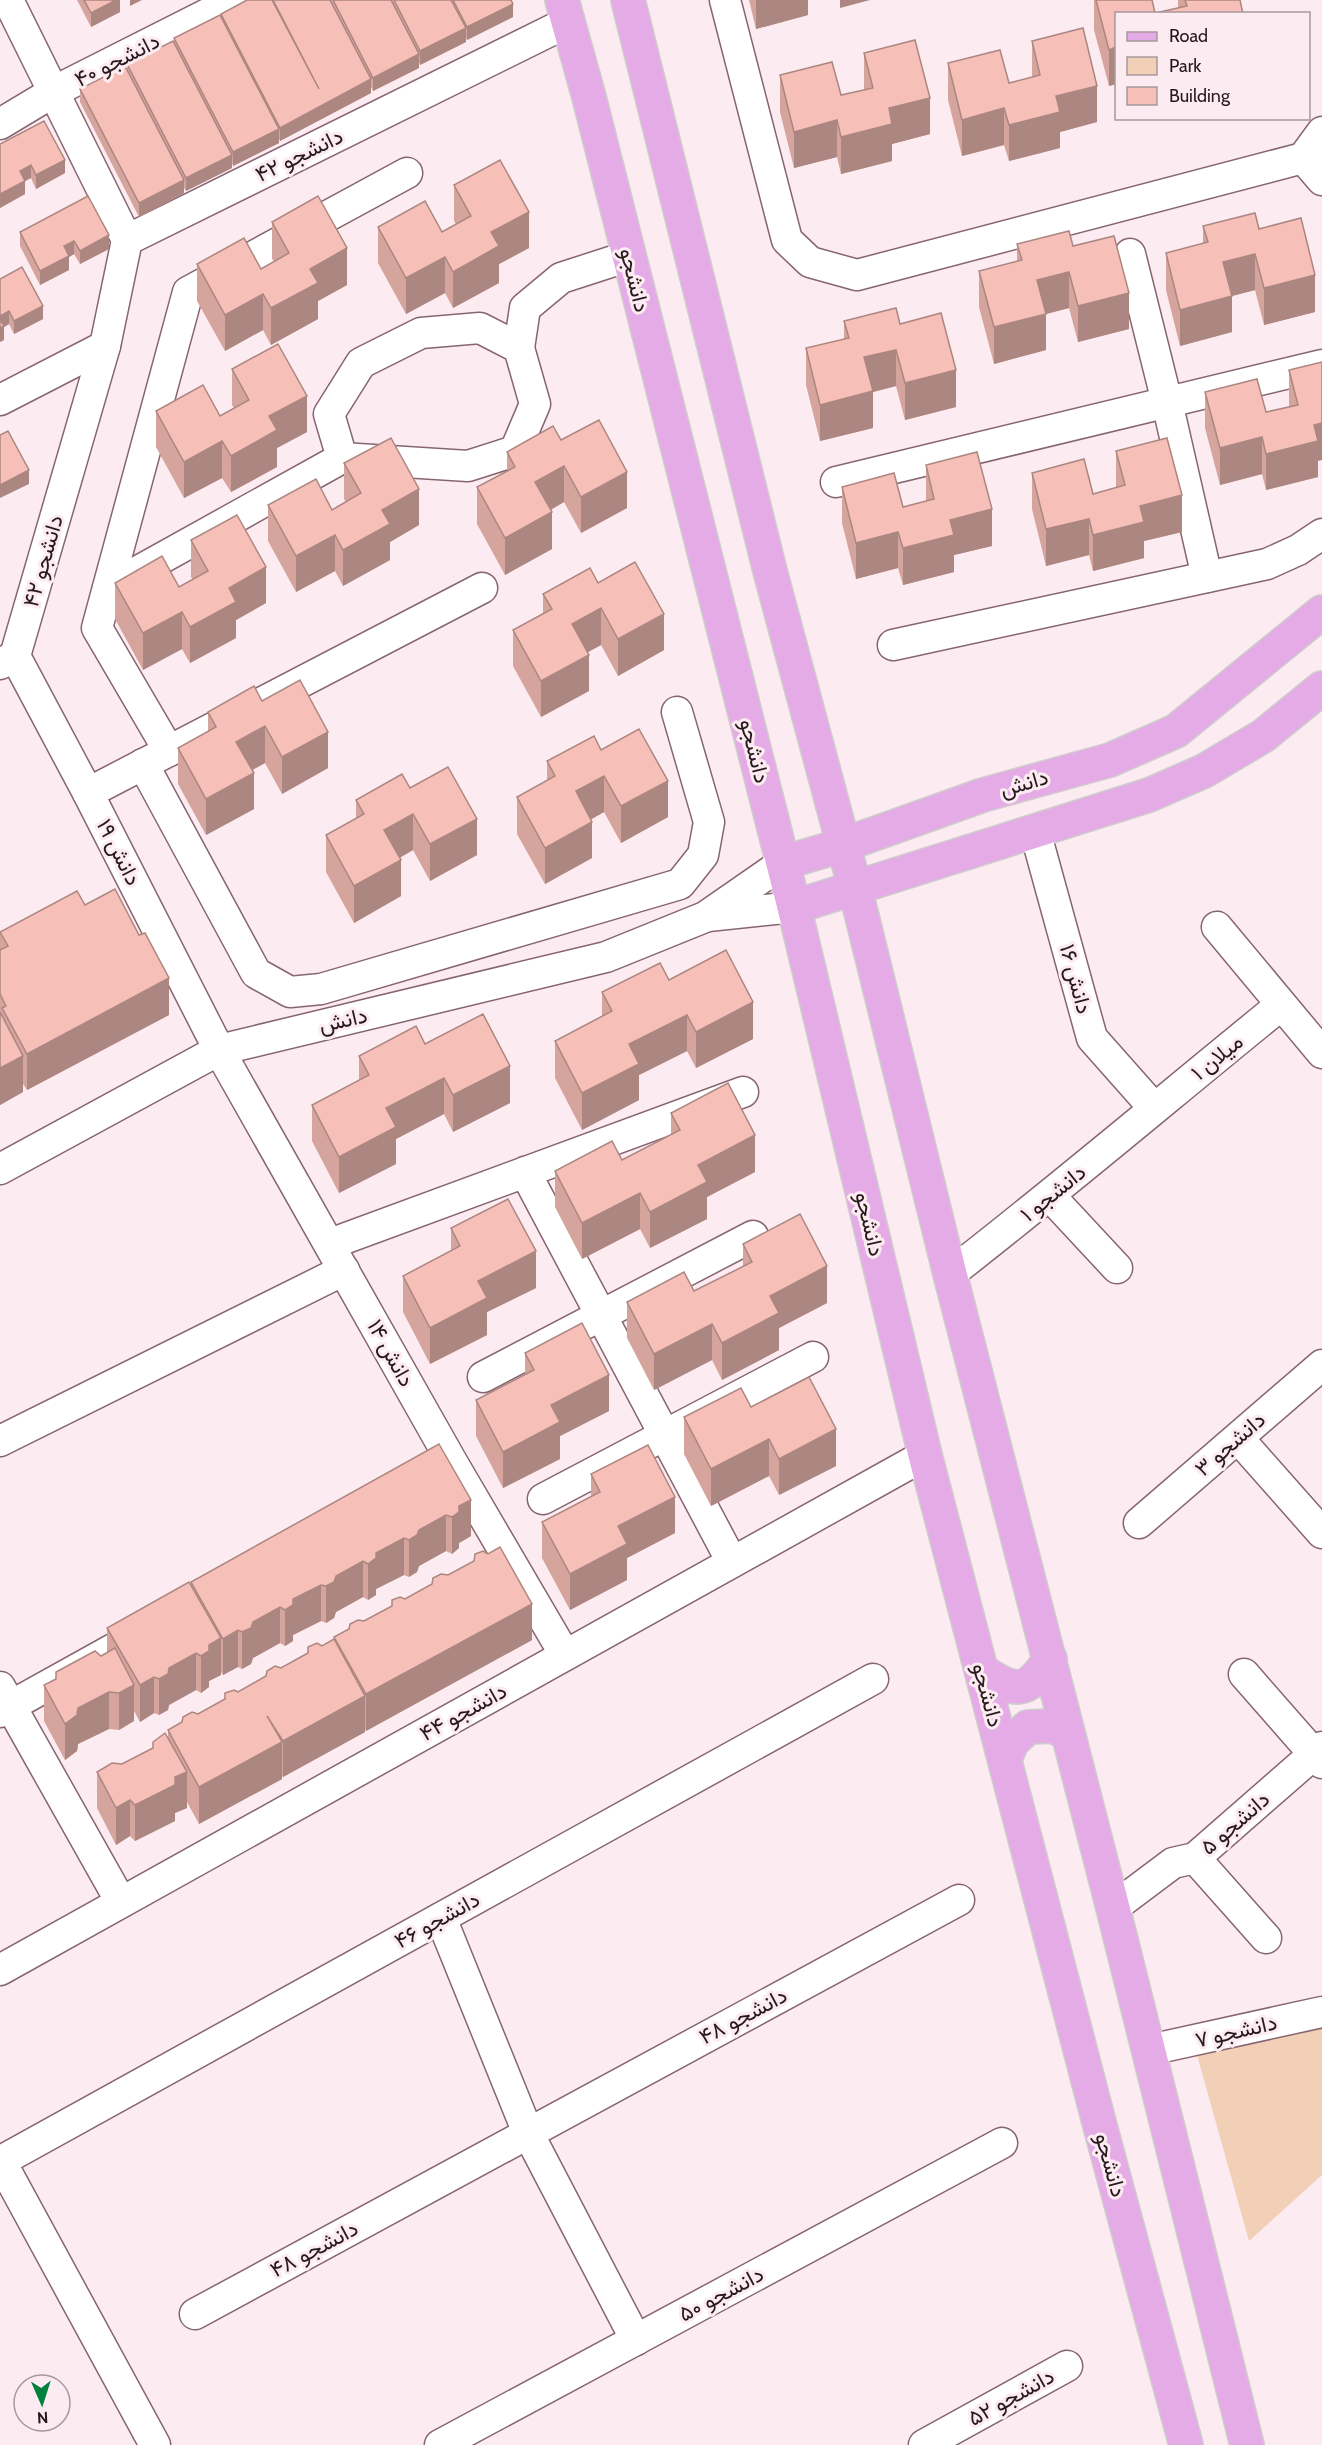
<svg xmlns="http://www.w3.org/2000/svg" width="1322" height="2445" font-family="Cabin,Vazirmatn,sans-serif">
<rect width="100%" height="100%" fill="#fcecf1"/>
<path fill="#f1d0b7" d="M1322,2024V2175L1249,2241L1197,2055Z"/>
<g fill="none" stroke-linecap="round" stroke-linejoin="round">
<g stroke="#876570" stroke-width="33">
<g id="minor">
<path d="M8,0L127,240"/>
<path d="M725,0L787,240L810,262L857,275L1303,158L1322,132"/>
<path d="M0,124L55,91L235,0"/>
<path d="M1303,158L1322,180"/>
<path d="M1130,254L1167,402L1207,577"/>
<path d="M519,348L525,308L561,278L629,256"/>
<path d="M0,400L105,346"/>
<path d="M836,482L1322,365"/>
<path d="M108,588L342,458L468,466L515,451L535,404L519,348L480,328L421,333L361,363L329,414L342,458"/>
<path d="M893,645L1267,564L1298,550L1322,534"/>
<path d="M15,656L88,793L219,1050L452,1462L565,1655"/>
<path d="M0,664L15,656L105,346L127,240L568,22"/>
<path d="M169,751L97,628L188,292L407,173"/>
<path d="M143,764L256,973L290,992L321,989L680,884L703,855L709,822L677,712"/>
<path d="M88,793L482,588"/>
<path d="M1035,831L1092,1038L1154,1108"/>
<path d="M708,916L794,907"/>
<path d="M1217,927L1322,1053"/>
<path d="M0,1169L219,1050L606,957L705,917L783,863"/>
<path d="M525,1172L732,1562"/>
<path d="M1050,1196L1117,1268"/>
<path d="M330,1244L743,1092"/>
<path d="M950,1274C1062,1187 1170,1095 1281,1005"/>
<path d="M483,1377L753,1236"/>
<path d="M1238,1438L1322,1533"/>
<path d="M0,1441L344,1270"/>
<path d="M543,1499L813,1357"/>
<path d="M1139,1523L1322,1365"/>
<path d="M1244,1674L1322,1763"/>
<path d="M0,1687L121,1902"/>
<path d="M0,1712L142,1633"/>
<path d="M1195,1858L1266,1938"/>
<path d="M1113,1908L1173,1863L1195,1858L1322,1747"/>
<path d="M441,1918L528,2133L636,2340"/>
<path d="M0,1970L925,1455"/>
<path d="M1149,2050L1322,2012"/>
<path d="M0,2160L155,2445"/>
<path d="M1,2161L873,1679"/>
<path d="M195,2314L959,1900"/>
<path d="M440,2445L1002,2143"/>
<path d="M924,2445L1067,2366"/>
</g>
</g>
<g stroke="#cfcccd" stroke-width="36">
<g id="major">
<path d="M562,0L589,97L794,907L925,1455L1100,2126L1186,2445"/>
<path d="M628,0L770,571L855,888L950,1274L1113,1908L1247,2445"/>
<path d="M783,863L843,845L983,795L1110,760L1176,731L1322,612"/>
<path d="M794,907L1149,795L1204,771L1263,736L1322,688"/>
<path d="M982,1671C1016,1693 1026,1695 1050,1659"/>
<path d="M1005,1759L1012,1742L1028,1727L1052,1726L1068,1733"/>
</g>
</g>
<use href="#minor" stroke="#fff" stroke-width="30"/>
<use href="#major" stroke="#e4abe6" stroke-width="33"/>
</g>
<g fill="#d4a49d">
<path d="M77,0H120V12L91,27Z"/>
<path d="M247,0H511L513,17L467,40L466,38V42L420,65L419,62V68L373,91L371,87V93L280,141L279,139V143L233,166L232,163V168L186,191L184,188V193L139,217L80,102V89L127,70V64L174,43V38L221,17V14Z"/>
<path d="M749,0H808V15L756,29Z"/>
<path d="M1094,0H1152L1155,13L1178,8V0H1240L1243,14H1116V84L1109,86L1094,30Z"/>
<path d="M1032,41L1097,122L1060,132V148L1009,161L1004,145L962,156L948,100V63L1009,83L1032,77Z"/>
<path d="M864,53L930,134L892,144V161L841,174L837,157L794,168L780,112V75L841,95L864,90Z"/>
<path d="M0,144L65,173L36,189L31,178L25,181V194L0,208Z"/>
<path d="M454,185L529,248L499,264V283L453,308L445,293L406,314L378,263V227L442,232L456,224L454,221Z"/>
<path d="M88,196L109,249L80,264L74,254L69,257V270L40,285L20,246V232Z"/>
<path d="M272,222L347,285L318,301V319L271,345L263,330L225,351L197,301V264L261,269L274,261L272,259Z"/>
<path d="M1203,226L1259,229L1315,312L1264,325L1255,290L1232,296V332L1180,346L1166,290V253L1203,244Z"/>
<path d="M1017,244L1073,246L1129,329L1078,342L1069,308L1046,314V350L994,364L979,307V271L1017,261Z"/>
<path d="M0,279L43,319L14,334L9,324L4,327V340L0,342Z"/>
<path d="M844,321L900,324L956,407L905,420L896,386L873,392V428L820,441L806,385V348L844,339Z"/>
<path d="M232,369L307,432L277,448V467L231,492L222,478L184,498L156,447V411L220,416L234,408L232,405Z"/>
<path d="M1289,370L1318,461V477L1266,490L1262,474L1220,485L1205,428V392L1266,412L1289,407Z"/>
<path d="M561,440L627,508L581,533L564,502L551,510L552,549L505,575L477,524V487L507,471V452Z"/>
<path d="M1116,451L1182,532L1144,541V558L1093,571L1089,555L1046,566L1032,509V473L1093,494L1116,488Z"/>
<path d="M344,463L419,525L390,542V560L343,586L335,571L296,592L268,541V505L332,510L346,502L344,499Z"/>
<path d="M926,465L992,546L954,555V572L903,585L898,568L856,579L842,523V487L903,507L926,501Z"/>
<path d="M191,540L266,603L236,620V638L190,663L182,649L143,670L115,619V583L179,587L193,580L191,577Z"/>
<path d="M598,583L664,650L618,676L601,645L587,652L589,691L541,717L513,666V630L543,613V594Z"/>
<path d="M262,701L328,768L282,794L265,763L252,770L254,809L206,835L178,784V748L208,731V712Z"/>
<path d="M601,750L668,817L621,843L604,812L591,819L592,858L545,884L517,834V797L547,781V761Z"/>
<path d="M410,788L477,855L430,881L413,850L400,858L401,896L354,923L326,872V835L356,819V800Z"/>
<path d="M85,905L169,1015L27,1090L23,1084V1092L0,1105V932Z"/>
<path d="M669,980L753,1039L696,1068L687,1051L639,1075V1100L582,1130L555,1078V1041L602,1017V992Z"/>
<path d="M425,1044L510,1103L453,1132L444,1114L396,1139V1164L339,1193L312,1141V1105L359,1080V1056Z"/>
<path d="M671,1113L755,1172L707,1197V1219L650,1248L640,1229L582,1259L555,1207V1171L622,1160L671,1135Z"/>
<path d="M451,1228L536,1288L487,1312V1335L430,1364L403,1312V1276L451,1251Z"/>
<path d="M743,1244L827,1303L779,1328V1350L722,1380L712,1360L654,1390L627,1338V1302L694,1291L743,1267Z"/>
<path d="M525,1353L609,1411L560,1436V1459L503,1488L476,1436V1400L525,1375Z"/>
<path d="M751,1407L836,1466L779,1495L769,1476L711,1506L684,1454V1417Z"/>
<path d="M439,1444L471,1536L459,1543V1548L452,1554L446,1551L419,1566L417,1572L409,1577L404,1575L376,1589V1595L368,1600L363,1597L336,1612L334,1618L326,1623L321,1621L293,1635V1641L285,1646L280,1643L253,1658L251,1664L242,1669L238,1667L223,1675L221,1672V1675L209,1681V1687L201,1693L196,1690L169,1705L168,1710L159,1715L154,1713L140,1722L134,1711V1721L119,1730L109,1729L78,1744L77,1751L65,1760L44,1721V1685L107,1653V1628L191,1585V1582Z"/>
<path d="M591,1474L675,1533L627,1558V1580L570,1610L542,1558V1522L591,1496Z"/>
<path d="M405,1599L532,1640L366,1731L365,1729V1732L283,1777L282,1776V1779L199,1824L187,1802V1808L175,1813V1821L135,1841L130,1836L116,1845L97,1808V1772L122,1764L153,1748L168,1737V1730L322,1646L334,1640V1637Z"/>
</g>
<g fill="#ac8680">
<path d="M115,0H120V12L91,27V13Z"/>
<path d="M130,0H142L130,6Z"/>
<path d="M756,0H808V15L756,29Z"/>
<path d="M840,0H870L840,8Z"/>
<path d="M513,4V17L467,40V27Z"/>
<path d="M466,28V42L420,65V51Z"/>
<path d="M1116,47V84L1109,86V50Z"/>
<path d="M419,54V68L373,91V78Z"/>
<path d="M371,79V93L280,141V128Z"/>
<path d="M1097,86V122L1060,132V148L1009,161V125L1056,96Z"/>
<path d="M930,98V134L892,144V161L841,174V137L889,108Z"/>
<path d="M1004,108V145L962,156V120Z"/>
<path d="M837,120V157L794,168V132Z"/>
<path d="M279,129V143L233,166V152Z"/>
<path d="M232,155V168L186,191V178Z"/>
<path d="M65,160V173L36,189V175Z"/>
<path d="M31,165V178L25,181V194L0,208V194L20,171Z"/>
<path d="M184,180V193L139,217V203Z"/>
<path d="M529,212V248L499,264V283L453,308V272L491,232Z"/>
<path d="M109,235V249L80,264V251Z"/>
<path d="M74,241V254L69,257V270L40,285V271L64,246Z"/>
<path d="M347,248V285L318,301V319L271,345V308L310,269Z"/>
<path d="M1255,254V290L1232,296V332L1180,346V310L1223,262Z"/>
<path d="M445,257V293L406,314V278Z"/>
<path d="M1069,272V308L1046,314V350L994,364V327L1037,280Z"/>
<path d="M1315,275V312L1264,325V288Z"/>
<path d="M1129,293V329L1078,342V306Z"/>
<path d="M263,294V330L225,351V315Z"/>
<path d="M43,306V319L14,334V321Z"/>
<path d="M9,311V324L4,327V340L0,342V316Z"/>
<path d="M896,350V386L873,392V428L820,441V405L864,357Z"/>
<path d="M956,370V407L905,420V383Z"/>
<path d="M307,396V432L277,448V467L231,492V456L269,416Z"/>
<path d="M1322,423V460L1318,461V477L1266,490V454L1314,425Z"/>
<path d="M1262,437V474L1220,485V448Z"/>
<path d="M222,441V478L184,498V462Z"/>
<path d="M564,466V502L535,518V482Z"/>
<path d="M29,470V484L0,498V485Z"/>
<path d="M627,472V508L581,533V497Z"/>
<path d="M419,489V525L390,542V560L343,586V550L382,510Z"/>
<path d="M1182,495V532L1144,541V558L1093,571V535L1140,506Z"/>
<path d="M992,509V546L954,555V572L903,585V548L950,520Z"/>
<path d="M552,512V549L505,575V538Z"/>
<path d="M1089,519V555L1046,566V529Z"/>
<path d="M898,532V568L856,579V543Z"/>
<path d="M335,535V571L296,592V556Z"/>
<path d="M266,567V603L236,620V638L190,663V627L229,588Z"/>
<path d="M601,608V645L572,661V624Z"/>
<path d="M182,612V649L143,670V633Z"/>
<path d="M664,614V650L618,676V639Z"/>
<path d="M589,655V691L541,717V681Z"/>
<path d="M265,726V763L236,779V742Z"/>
<path d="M328,732V768L282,794V757Z"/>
<path d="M254,773V809L206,835V799Z"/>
<path d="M604,776V812L576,828V791Z"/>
<path d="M668,781V817L621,843V806Z"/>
<path d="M413,814V850L384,866V830Z"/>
<path d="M477,819V855L430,881V844Z"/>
<path d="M592,822V858L545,884V848Z"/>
<path d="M401,860V896L354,923V886Z"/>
<path d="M169,978V1015L27,1090V1054Z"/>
<path d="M753,1002V1039L696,1068V1032Z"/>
<path d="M687,1015V1051L639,1075V1100L582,1130V1093L629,1044Z"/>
<path d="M23,1056V1092L0,1105V1068Z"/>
<path d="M510,1066V1103L453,1132V1095Z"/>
<path d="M444,1078V1114L396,1139V1164L339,1193V1157L386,1108Z"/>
<path d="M755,1135V1172L707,1197V1219L650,1248V1212L698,1165Z"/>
<path d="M640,1193V1229L582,1259V1223Z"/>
<path d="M536,1251V1288L487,1312V1335L430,1364V1328L478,1281Z"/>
<path d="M827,1266V1303L779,1328V1350L722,1380V1343L770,1296Z"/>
<path d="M712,1324V1360L654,1390V1354Z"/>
<path d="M609,1375V1411L560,1436V1459L503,1488V1452L551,1405Z"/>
<path d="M836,1429V1466L779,1495V1459Z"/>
<path d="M769,1439V1476L711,1506V1469Z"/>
<path d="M675,1497V1533L627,1558V1580L570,1610V1574L618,1526Z"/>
<path d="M471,1500V1536L459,1543V1548L452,1554V1517L459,1506Z"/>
<path d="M446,1515V1551L419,1566L417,1572L409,1577V1540L419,1530Z"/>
<path d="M404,1538V1575L376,1589V1595L368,1600V1564L376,1553Z"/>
<path d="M363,1561V1597L336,1612L334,1618L326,1623V1586L336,1576Z"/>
<path d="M321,1585V1621L293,1635V1641L285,1646V1610L293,1599Z"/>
<path d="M532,1604V1640L366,1731V1694Z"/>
<path d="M280,1607V1643L253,1658L251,1664L242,1669V1632L253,1622Z"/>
<path d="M238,1630V1667L223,1675V1639Z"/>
<path d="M221,1638V1675L209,1681V1687L201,1693V1656L209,1645Z"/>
<path d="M196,1653V1690L169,1705L168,1710L159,1715V1679L169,1668Z"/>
<path d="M154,1677V1713L140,1722V1685Z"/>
<path d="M134,1685V1721L119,1730V1693Z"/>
<path d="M109,1692V1729L78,1744L77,1751L65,1760V1724L78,1708Z"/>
<path d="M365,1696V1732L283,1777V1741Z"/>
<path d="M282,1742V1779L199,1824V1787Z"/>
<path d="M187,1772V1808L175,1813V1821L135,1841V1805L175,1777Z"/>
<path d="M130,1800V1836L116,1845V1808Z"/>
</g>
<g fill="#f6bfb7" stroke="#ac8680" stroke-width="1.5">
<path d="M84,0H116L91,13Z"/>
<path d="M247,0H272L319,89L273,0H330L371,79L280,128L221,14Z"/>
<path d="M333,0H391L419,54L373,78Z"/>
<path d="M394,0H451L466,28L420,51Z"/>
<path d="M453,0H511L513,4L467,27Z"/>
<path d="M1096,0H1152L1155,13L1187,6L1185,0H1240L1243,14H1116V47L1109,50Z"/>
<path d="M220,15L279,129L233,152L174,38Z"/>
<path d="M1083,28L1097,86L1056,96L1060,112L1009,125L1004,108L962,120L948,63L1000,50L1009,83L1040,75L1032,41Z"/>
<path d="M915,40L930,98L889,108L892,124L841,137L837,120L794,132L780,75L832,62L841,95L873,88L864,53Z"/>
<path d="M173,41L232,155L186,178L127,64Z"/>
<path d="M125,66L184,180L139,203L80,89Z"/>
<path d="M44,121L65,160L36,175L31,165L20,171L25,181L0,194V144Z"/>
<path d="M500,160L529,212L491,232L499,246L453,272L445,257L406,278L378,227L425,201L442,232L471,216L454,185Z"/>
<path d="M88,196L109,235L80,251L74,241L64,246L69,256L40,271L20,232Z"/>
<path d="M318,196L347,248L310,269L318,283L271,308L263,294L225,315L197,264L244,238L261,269L289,253L272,222Z"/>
<path d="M1255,213L1259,229L1301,218L1315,275L1264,288L1255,254L1223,262L1232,296L1180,310L1166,253L1208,242L1203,226Z"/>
<path d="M1069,231L1073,246L1114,236L1129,293L1078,306L1069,272L1037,280L1046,314L994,327L979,271L1022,260L1017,244Z"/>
<path d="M22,267L43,306L14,321L9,311L0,316V279Z"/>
<path d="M896,308L900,324L941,313L956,370L905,383L896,350L864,357L873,391L820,405L806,348L849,338L844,321Z"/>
<path d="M0,319L4,326L0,328Z"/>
<path d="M278,344L307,396L269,416L277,430L231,456L222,441L184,462L156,411L203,385L220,416L249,400L232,369Z"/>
<path d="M1322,362V423L1314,425L1318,441L1266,454L1262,437L1220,448L1205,392L1257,379L1266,412L1298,405L1289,370Z"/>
<path d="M599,420L627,472L581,497L564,466L535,482L552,512L505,538L477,487L515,467L507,452L553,426L561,440Z"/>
<path d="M8,431L29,470L0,485V435Z"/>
<path d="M391,438L419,489L382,510L390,524L343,550L335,535L296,556L268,505L316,479L332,510L361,493L344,463Z"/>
<path d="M1167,438L1182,495L1140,506L1144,522L1093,535L1089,519L1046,529L1032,473L1084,459L1093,494L1125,485L1116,451Z"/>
<path d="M977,452L992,509L950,520L954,535L903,548L898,532L856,543L842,487L894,473L903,507L934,499L926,465Z"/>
<path d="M237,515L266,567L229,588L236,602L190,627L182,612L143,633L115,583L162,556L179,587L208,571L191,540Z"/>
<path d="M635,562L664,614L618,639L601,608L572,624L589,655L541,681L513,630L552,609L543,594L590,568L598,583Z"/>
<path d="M300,680L328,732L282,757L265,726L236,742L254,773L206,799L178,748L216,727L208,712L254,686L262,701Z"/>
<path d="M639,729L668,781L621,806L604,776L576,791L592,822L545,848L517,797L555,776L547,761L594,736L601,750Z"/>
<path d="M448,767L477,819L430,844L413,814L384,830L401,860L354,886L326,835L364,814L356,800L402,774L410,788Z"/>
<path d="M115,889L139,935L145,933L169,978L27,1054L2,1008L6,1006L0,994V950L8,946L0,932L77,891L85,905Z"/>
<path d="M726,950L753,1002L696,1032L687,1015L629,1044L639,1064L582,1093L555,1041L612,1011L602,992L660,963L669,980Z"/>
<path d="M0,1012L23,1056L0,1068Z"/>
<path d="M483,1014L510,1066L453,1095L444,1078L386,1108L396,1127L339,1157L312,1105L369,1075L359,1056L416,1026L425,1044Z"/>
<path d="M728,1083L755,1135L698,1165L707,1182L650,1212L640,1193L582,1223L555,1171L612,1141L622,1160L680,1130L671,1113Z"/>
<path d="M508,1199L536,1251L478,1281L487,1298L430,1328L403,1276L460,1246L451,1228Z"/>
<path d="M800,1214L827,1266L770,1296L779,1313L722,1343L712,1324L654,1354L627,1302L684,1272L694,1291L752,1262L743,1244Z"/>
<path d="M582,1323L609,1375L551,1405L560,1422L503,1452L476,1400L534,1370L525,1353Z"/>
<path d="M809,1377L836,1429L779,1459L769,1439L711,1469L684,1417L741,1388L751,1407Z"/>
<path d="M439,1444L471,1500L459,1506V1512L452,1517L446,1515L419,1530L417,1535L409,1540L404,1538L376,1553V1558L368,1564L363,1561L336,1576L334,1582L326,1586L321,1585L293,1599V1605L285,1610L280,1607L253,1622L251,1628L242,1632L238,1630L223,1639L191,1582Z"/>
<path d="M648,1445L675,1497L618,1526L627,1544L570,1574L542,1522L600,1492L591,1474Z"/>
<path d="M500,1547L532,1604L366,1694L334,1637L349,1629L350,1624L358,1620L364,1621L392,1606V1600L400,1597L405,1599L432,1584L433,1578L441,1574L448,1575L474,1561L475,1554L483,1551L488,1554Z"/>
<path d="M189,1582L221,1638L209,1645V1651L201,1656L196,1653L169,1668L168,1674L159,1679L154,1677L140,1685L107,1628Z"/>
<path d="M334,1639L365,1696L283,1741L267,1716L282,1742L199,1787L168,1730L182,1722L183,1717L192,1712L198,1714L225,1699V1693L234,1690L238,1692L266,1676L267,1671L275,1666L281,1668L308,1653V1647L317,1643L322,1646Z"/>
<path d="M115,1648L134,1685L119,1693L109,1692L78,1708L77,1715L65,1724L44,1685L56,1679V1672L95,1651L101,1656Z"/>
<path d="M165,1733L187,1772L175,1777V1785L135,1805L130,1800L116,1808L97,1772L112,1763L122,1764L153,1748V1742Z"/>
</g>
<g text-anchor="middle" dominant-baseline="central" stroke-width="6" stroke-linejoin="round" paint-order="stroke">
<g font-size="22" fill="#26191d" stroke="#fcecf1">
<text transform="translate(117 60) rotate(-27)">دانشجو ۴۰</text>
<text transform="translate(299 155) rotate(-26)">دانشجو ۴۲</text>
<text transform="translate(635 280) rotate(76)">دانشجو</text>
<text transform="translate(43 561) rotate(-74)">دانشجو ۴۲</text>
<text transform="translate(755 751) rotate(76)">دانشجو</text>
<text transform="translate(1024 783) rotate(-16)">دانش</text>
<text transform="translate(119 852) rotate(63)">دانش ۱۹</text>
<text transform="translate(1076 979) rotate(75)">دانش ۱۶</text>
<text transform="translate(343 1020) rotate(-13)">دانش</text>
<text transform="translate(1217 1057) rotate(-39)">میلان ۱</text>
<text transform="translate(1053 1193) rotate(-39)">دانشجو ۱</text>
<text transform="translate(870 1224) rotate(77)">دانشجو</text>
<text transform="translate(391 1353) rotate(61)">دانش ۱۴</text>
<text transform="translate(1230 1444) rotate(-41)">دانشجو ۳</text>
<text transform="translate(988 1695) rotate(75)">دانشجو</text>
<text transform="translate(463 1712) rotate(-29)">دانشجو ۴۴</text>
<text transform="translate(1235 1823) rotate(-41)">دانشجو ۵</text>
<text transform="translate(437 1920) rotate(-29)">دانشجو ۴۶</text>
<text transform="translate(743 2016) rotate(-28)">دانشجو ۴۸</text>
<text transform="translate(1236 2031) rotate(-13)">دانشجو ۷</text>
<text transform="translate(1111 2165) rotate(75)">دانشجو</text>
<text transform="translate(314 2249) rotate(-28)">دانشجو ۴۸</text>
<text transform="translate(721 2294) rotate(-28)">دانشجو ۵۰</text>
<text transform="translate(1011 2397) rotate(-29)">دانشجو ۵۲</text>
</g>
</g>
<rect x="1115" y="12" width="195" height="108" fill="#fcecf1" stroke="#a6989c" stroke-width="1.5"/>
<rect x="1127" y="32" width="30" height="9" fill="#e4abe6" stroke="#a6989c" stroke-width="1.5"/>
<text x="1169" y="42" font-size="18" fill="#26191d">Road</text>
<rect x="1127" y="57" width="30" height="18" fill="#f1d0b7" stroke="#a6989c" stroke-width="1.5"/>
<text x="1169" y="72" font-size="18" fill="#26191d">Park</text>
<rect x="1127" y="87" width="30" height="18" fill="#f6bfb7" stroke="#a6989c" stroke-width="1.5"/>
<text x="1169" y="102" font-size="18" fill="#26191d">Building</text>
<g transform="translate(42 2403) rotate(177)"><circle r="28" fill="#fcecf1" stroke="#a6989c" stroke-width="1.5"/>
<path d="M0-4.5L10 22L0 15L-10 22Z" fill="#00813c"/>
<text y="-9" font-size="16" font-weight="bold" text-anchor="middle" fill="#26191d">N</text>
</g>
</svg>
